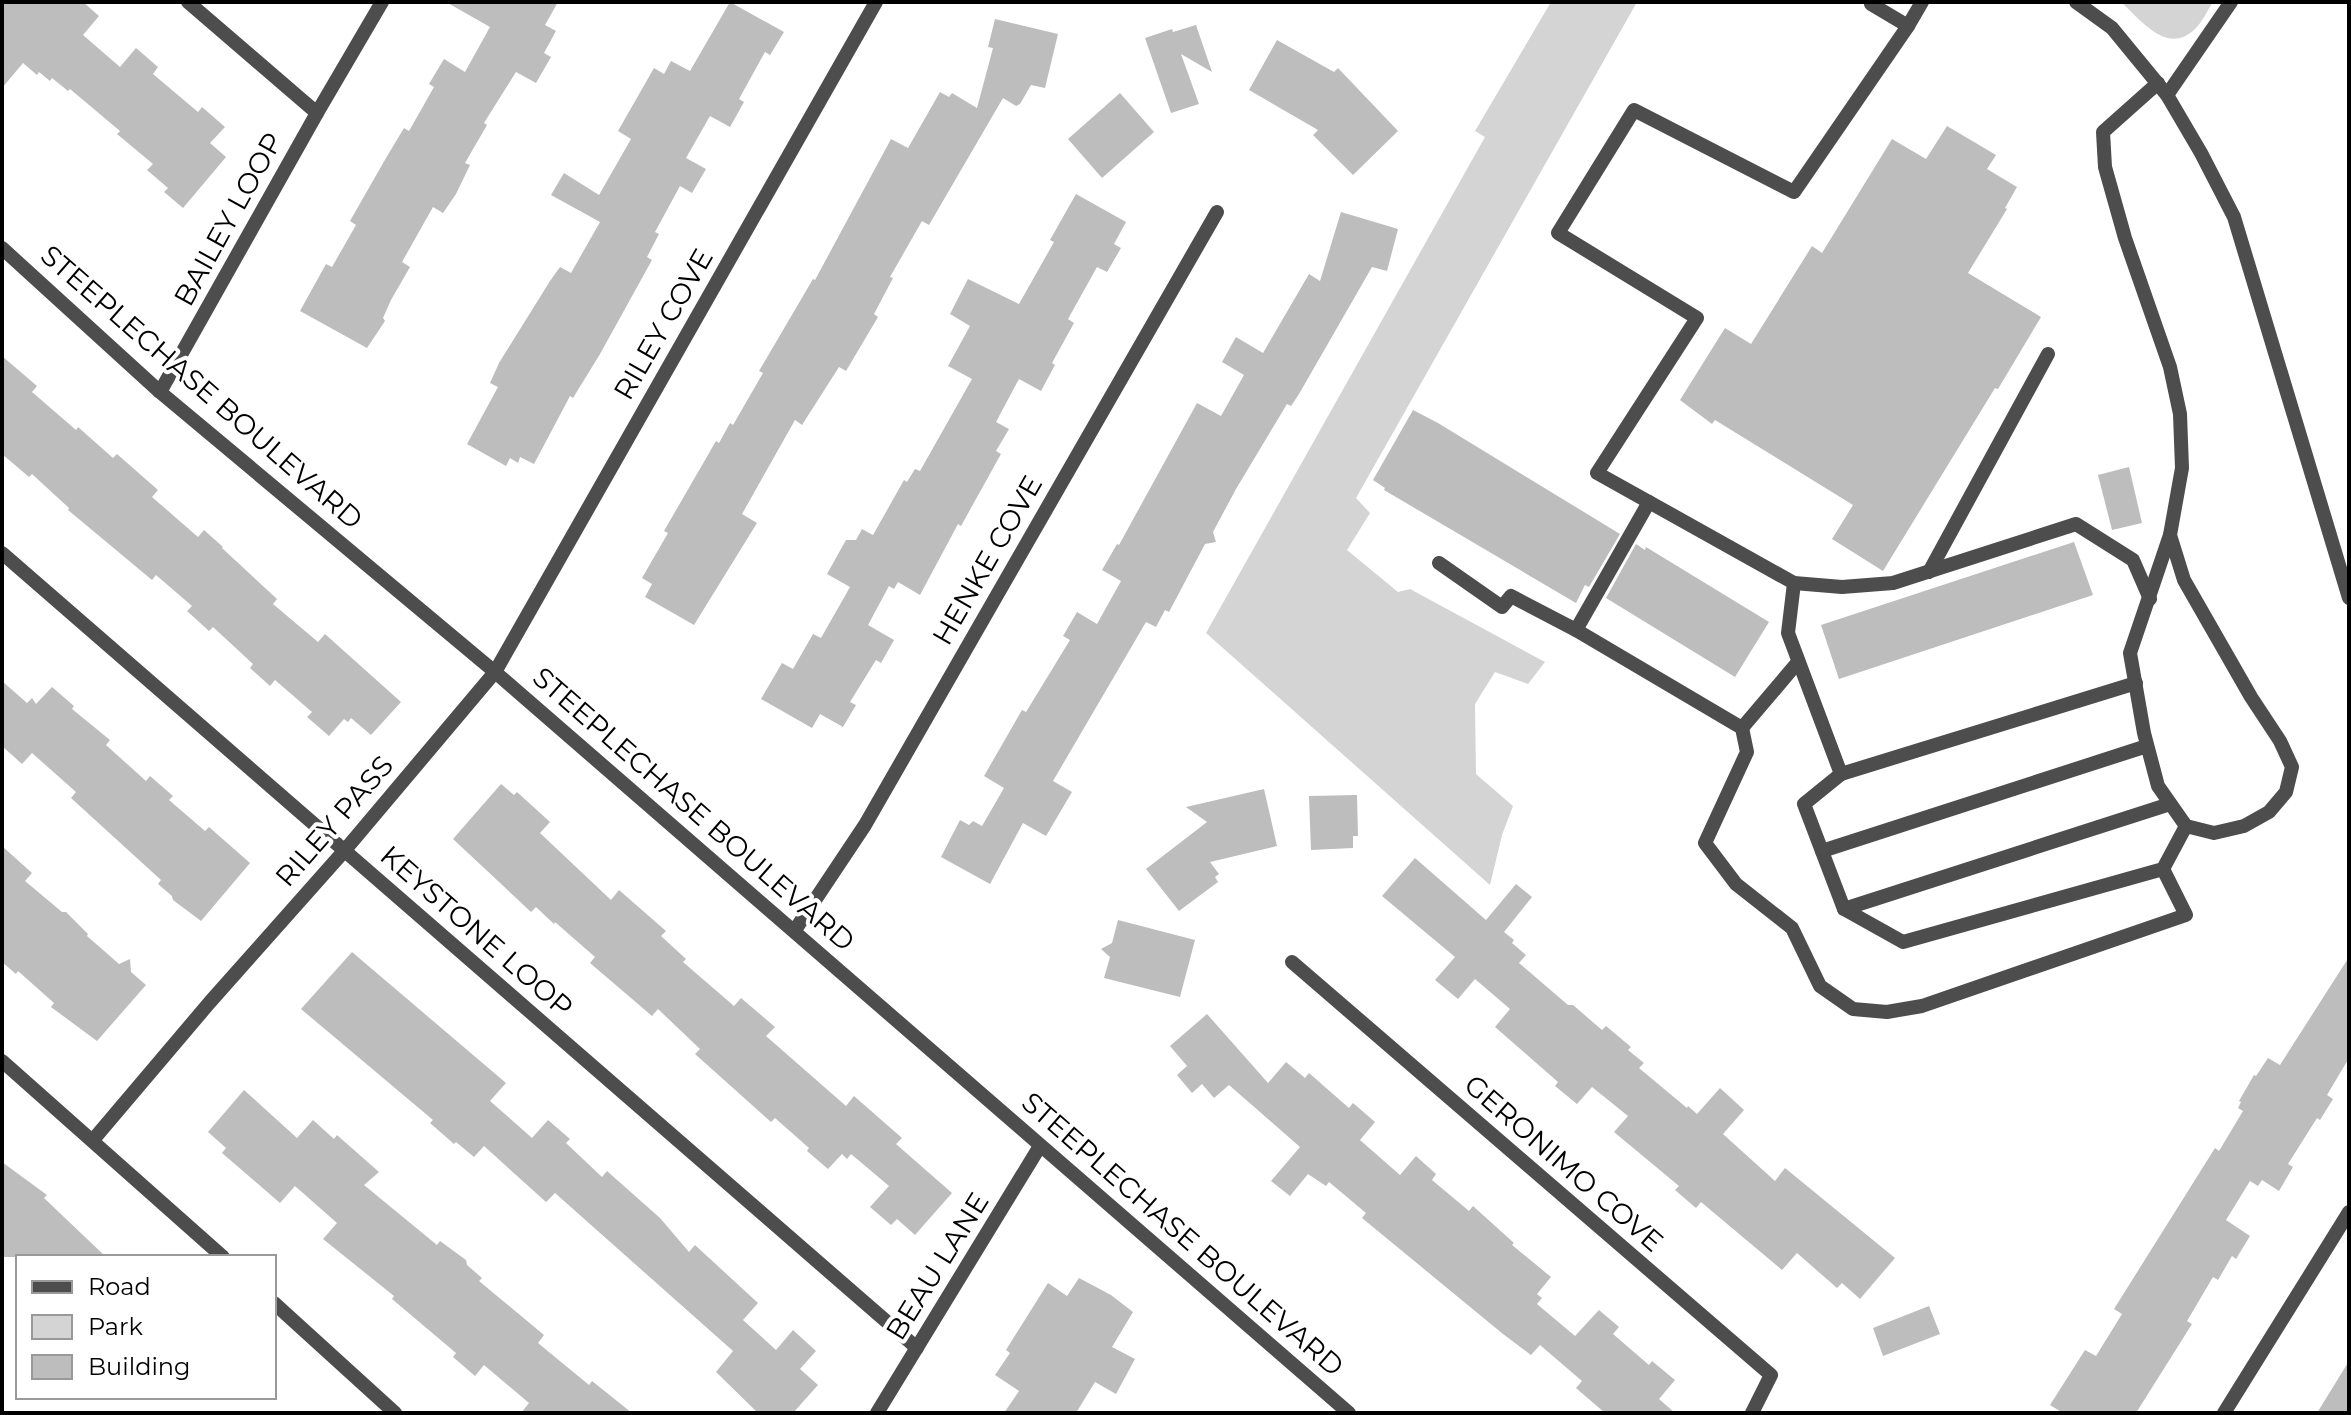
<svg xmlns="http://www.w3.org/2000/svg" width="2351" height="1415" font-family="Montserrat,sans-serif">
<rect width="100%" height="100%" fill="#fff"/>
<g fill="#d4d4d4">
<path d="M1551,2H1637L1356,498L1370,513L1347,550L1398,592L1410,589L1545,662L1528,684L1495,672L1475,704L1476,774L1513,806L1502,835L1490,885L1206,633L1485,137L1475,131Z"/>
<path d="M2121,2H2213C2207,11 2203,21 2195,29C2167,56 2141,20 2121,2Z"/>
</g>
<g fill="#bdbdbd">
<path d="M2,2H83L99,16L83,35L120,67L136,48L158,67L153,74L198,112L202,107L225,127L210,143L226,157L183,208L164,192L168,188L147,170L153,164L117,134L120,131L70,89L68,91L52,78L50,81L39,72L37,75L23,63L2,88Z"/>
<path d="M446,2H558L545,25L556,31L544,53L551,57L536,83L516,72L484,123L487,125L465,163L470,165L456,194L443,213L433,207L402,262L410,267L391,300L383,318L385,321L367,348L300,311L326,264L332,267L356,225L350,221L386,158L404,128L409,131L434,87L429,84L444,59L465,72L490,27Z"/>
<path d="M730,2L784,32L770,55L765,52L739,99L744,102L730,127L710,116L686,158L706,169L692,193L680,186L655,232L659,234L647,257L652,260L600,354L573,398L570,396L534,464L520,457L518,463L510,458L506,466L467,444L498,387L490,383L499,363L550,281L560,267L571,273L600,222L551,195L564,173L599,195L631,139L618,131L654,68L664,74L671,61L690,71Z"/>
<path d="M995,19L1058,34L1045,88L1031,85L1020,104L1016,106L1003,98L929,225L922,221L890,277L893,278L874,314L878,317L846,371L839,367L802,425L795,420L742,514L757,523L694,625L645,597L652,584L642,578L668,533L664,531L716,441L719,443L730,423L733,425L763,373L759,371L813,279L815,280L891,139L908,148L940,92L949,97L952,93L977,108L993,48L988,47Z"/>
<path d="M1196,25L1212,72L1181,54L1199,104L1171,113L1145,38L1172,29L1173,32Z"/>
<path d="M1277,40L1334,72L1338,68L1398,131L1353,175L1313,135L1318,130L1249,90Z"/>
<path d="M1120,93L1154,132L1102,178L1068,139Z"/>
<path d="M1947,126L1996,155L1987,169L2017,187L2005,208L2007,209L1968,273L2041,317L1998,389L1995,388L1883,571L1832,539L1853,505L1715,420L1712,424L1680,400L1725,328L1751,344L1812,246L1822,253L1892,139L1926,159Z"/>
<path d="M1076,194L1126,222L1114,244L1121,248L1107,272L1097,267L1068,319L1074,323L1052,363L1055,365L1041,391L1019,379L996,422L1009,429L996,451L1001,454L961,526L958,524L920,595L898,582L894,589L889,586L868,625L894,640L881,663L876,660L850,702L856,705L843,727L820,714L812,728L761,699L782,663L793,669L813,634L821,638L850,587L827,574L846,540H856L862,529L873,535L904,480L907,482L915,469L920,471L972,379L948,366L970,326L950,314L968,279L1019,304L1054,242L1050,240Z"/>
<path d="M1341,212L1398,229L1387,271L1372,267L1299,394L1291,406L1287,404L1236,489L1213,532L1216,542L1205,544L1169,612L1165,610L1156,627L1146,622L1053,781L1072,792L1046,836L1023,823L990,884L941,857L960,820L969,825L973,821L982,826L1004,788L984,776L1022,710L1026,712L1070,640L1063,636L1077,612L1097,624L1121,581L1102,570L1117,544L1119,545L1197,403L1221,416L1244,375L1222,362L1236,337L1263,353L1309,274L1320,281Z"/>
<path d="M2,356L37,386L32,392L76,430L78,427L113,458L117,454L158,490L152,497L198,537L204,530L223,547L222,548L277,599L273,604L318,642L325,634L401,702L371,735L351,718L348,722L344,719L329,736L307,717L312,712L275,680L270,686L250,668L253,664L213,627L209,631L187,611L192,606L156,575L152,580L68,510L69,508L32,474L29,477L2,454Z"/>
<path d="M1413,410L1438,423L1620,534L1589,587L1585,585L1576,603L1384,490L1385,488L1373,480Z"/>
<path d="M2129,467L2142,523L2112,530L2098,475Z"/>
<path d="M2074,542L2093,595L1839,679L1821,625Z"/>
<path d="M1636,544L1645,550L1646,547L1769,622L1735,677L1606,598Z"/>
<path d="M2,681L27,703L32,698L36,704L52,687L74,706L72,709L110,740L106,745L146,781L150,776L173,796L169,800L205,831L209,827L250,863L201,921L173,900L172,896L158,884L161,880L71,798L76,792L32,753L22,764L3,747Z"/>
<path d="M501,784L514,795L517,792L550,822L540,833L611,900L619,890L666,931L661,936L686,959L683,962L734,1006L741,998L775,1027L766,1036L846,1106L854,1096L902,1138L896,1144L952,1193L915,1235L897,1219L891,1225L870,1207L889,1186L851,1154L847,1159L842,1154L828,1169L807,1151L809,1148L775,1118L771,1122L695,1054L700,1049L658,1009L652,1016L590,963L595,957L555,922L554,924L536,907L531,912L453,839Z"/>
<path d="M1264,789L1277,846L1210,862L1219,874L1215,877L1218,882L1179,911L1146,869L1207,822L1186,807Z"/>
<path d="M1357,795L1358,836H1353V848L1311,850L1309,796Z"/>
<path d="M2,846L32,873L25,881L62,912H66L88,934L87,936L119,964L130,959L131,972L146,985L97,1041L51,1007L54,1003L18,971L16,974L2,962Z"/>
<path d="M1415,858L1486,920L1516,884L1532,897L1504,932L1514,940L1512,943L1526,955L1519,963L1568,1005H1573L1602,1030L1606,1026L1631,1047L1628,1050L1644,1063L1639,1068L1687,1108L1688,1106L1697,1114L1720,1088L1744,1110L1723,1134L1775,1181L1785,1168L1895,1258L1860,1299L1842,1283L1837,1288L1797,1253L1782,1270L1701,1202L1696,1208L1675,1190L1679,1186L1614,1132L1628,1116L1592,1087L1577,1104L1555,1086L1558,1082L1495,1027L1510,1009L1475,979L1458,999L1435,980L1455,957L1382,896Z"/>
<path d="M1118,920L1195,940L1180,997L1104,978L1110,957L1101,949L1112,943Z"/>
<path d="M352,952L506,1083L490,1101L532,1138L548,1120L570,1139L566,1143L602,1177L607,1171L660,1218L689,1252L695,1245L758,1303L743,1320L776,1350L793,1330L816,1351L800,1369L818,1385L793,1413H758L716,1372L733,1351L555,1193L546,1202L484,1146L474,1157L456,1142L454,1144L430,1123L433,1120L301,1009Z"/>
<path d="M2349,957V1058L2327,1095L2333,1099L2320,1120L2317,1118L2288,1164L2293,1167L2279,1191L2262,1180L2258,1186L2250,1181L2226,1220L2250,1236L2236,1259L2232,1256L2218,1280L2213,1277L2187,1321L2192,1324L2136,1413H2063L2050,1405L2085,1350L2096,1356L2122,1314L2114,1309L2215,1148L2219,1151L2243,1111L2238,1108L2241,1102L2239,1101L2254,1075L2256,1076L2268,1058L2280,1065Z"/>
<path d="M1207,1014L1268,1083L1286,1062L1305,1078L1309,1073L1349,1108L1353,1103L1375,1122L1360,1140L1400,1175L1416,1156L1436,1174L1432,1180L1469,1211L1473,1206L1514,1243L1512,1245L1551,1277L1537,1294L1542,1298L1537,1304L1575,1336L1599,1310L1619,1327L1613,1334L1649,1365L1652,1361L1675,1380L1659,1399L1675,1413H1605L1576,1388L1582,1381L1540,1345L1531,1355L1503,1334L1362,1218L1366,1213L1329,1182L1326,1186L1308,1174L1290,1196L1271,1181L1300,1147L1229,1085L1214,1098L1202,1084L1192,1093L1177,1075L1187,1066L1170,1046Z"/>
<path d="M244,1090L297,1138L313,1120L334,1139L337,1135L379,1172L364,1185L437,1245L440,1241L466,1260L467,1265L482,1278L479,1281L544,1335L538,1343L589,1385L592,1381L632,1413H521L529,1403L484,1365L475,1376L453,1357L456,1353L392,1299L394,1296L323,1239L337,1223L295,1186L280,1203L222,1153L226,1148L208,1132Z"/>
<path d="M2,1162L47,1195L44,1198L106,1257H2Z"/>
<path d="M1079,1278L1111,1295L1133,1312L1112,1347L1135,1359L1116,1394L1095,1382L1076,1413H1004L1019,1391L995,1375L1010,1353L1006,1350L1048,1283L1067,1296Z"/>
<path d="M1929,1306L1940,1334L1883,1356L1873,1328Z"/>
<path d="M2349,1361V1413H2317Z"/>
</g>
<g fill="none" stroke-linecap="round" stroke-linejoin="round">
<g stroke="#4d4d4d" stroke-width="14">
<path d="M188,2L317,113L382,2"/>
<path d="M2076,2L2112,28L2167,95L2201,153L2234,217L2349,598"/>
<path d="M1871,4L1908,26L1922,2"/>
<path d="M1908,26L1794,192L1634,110L1558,233L1697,318L1597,473L1794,583L1788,633L1841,774L1804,804L1844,909L1903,942L2163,869L2186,826L2214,833L2244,826L2269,812L2286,792L2292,767L2280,741L2251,697L2184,580L2170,535L2182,468L2180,414L2170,367L2125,238L2105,167L2103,132L2158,83"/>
<path d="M2167,95L2231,2"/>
<path d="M2,248L160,392L495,672L1349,1413"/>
<path d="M160,392L317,113"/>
<path d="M2170,535L2130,653L2144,733L2158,786L2186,826"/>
<path d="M2,553L917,1348"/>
<path d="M1439,563L1502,607L1511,596L1576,630L1742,728L1747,752L1705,843L1736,884L1792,928L1820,986L1853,1009L1887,1012L1922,1006L2186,915L2163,869"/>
<path d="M1929,572L2048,354"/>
<path d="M1794,583L1842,587L1893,583L2076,524L2133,560L2150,599"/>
<path d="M1576,630L1649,502"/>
<path d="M1742,728L1798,662"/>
<path d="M1841,774L2136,683"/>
<path d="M1822,851L2147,746"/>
<path d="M1844,909L2170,804"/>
<path d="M795,930L865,825L1217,212"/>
<path d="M1292,962L1771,1375L1752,1413"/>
<path d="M2,1061L223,1257"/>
<path d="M93,1140L210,1002L345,850L495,672L876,2"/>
<path d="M274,1303L395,1413"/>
<path d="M877,1413L1040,1146"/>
<path d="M2224,1413L2349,1212"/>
</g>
</g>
<g text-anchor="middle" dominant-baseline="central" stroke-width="8" stroke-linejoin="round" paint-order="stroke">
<g font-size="28" fill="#000" stroke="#fff">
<text transform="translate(228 219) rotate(-61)">BAILEY LOOP</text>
<text transform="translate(663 324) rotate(-60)">RILEY COVE</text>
<text transform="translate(202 387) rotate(41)">STEEPLECHASE BOULEVARD</text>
<text transform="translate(987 560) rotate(-60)">HENKE COVE</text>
<text transform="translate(694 809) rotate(41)">STEEPLECHASE BOULEVARD</text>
<text transform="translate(334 821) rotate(-49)">RILEY PASS</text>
<text transform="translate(477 931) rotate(41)">KEYSTONE LOOP</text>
<text transform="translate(1564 1163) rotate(41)">GERONIMO COVE</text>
<text transform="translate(1183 1234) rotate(41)">STEEPLECHASE BOULEVARD</text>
<text transform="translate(937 1266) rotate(-58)">BEAU LANE</text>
</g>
</g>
<rect width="2351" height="1415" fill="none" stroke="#000000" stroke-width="8"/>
<rect x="16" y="1255" width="260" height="144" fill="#ffffff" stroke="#999999" stroke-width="2"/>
<rect x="32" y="1281" width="40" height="12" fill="#4d4d4d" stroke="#999999" stroke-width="2"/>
<text x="88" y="1295" font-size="24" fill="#000000">Road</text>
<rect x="32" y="1315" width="40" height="24" fill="#d4d4d4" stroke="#999999" stroke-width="2"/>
<text x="88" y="1335" font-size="24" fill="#000000">Park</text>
<rect x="32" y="1355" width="40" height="24" fill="#bdbdbd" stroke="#999999" stroke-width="2"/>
<text x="88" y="1375" font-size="24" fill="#000000">Building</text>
</svg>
